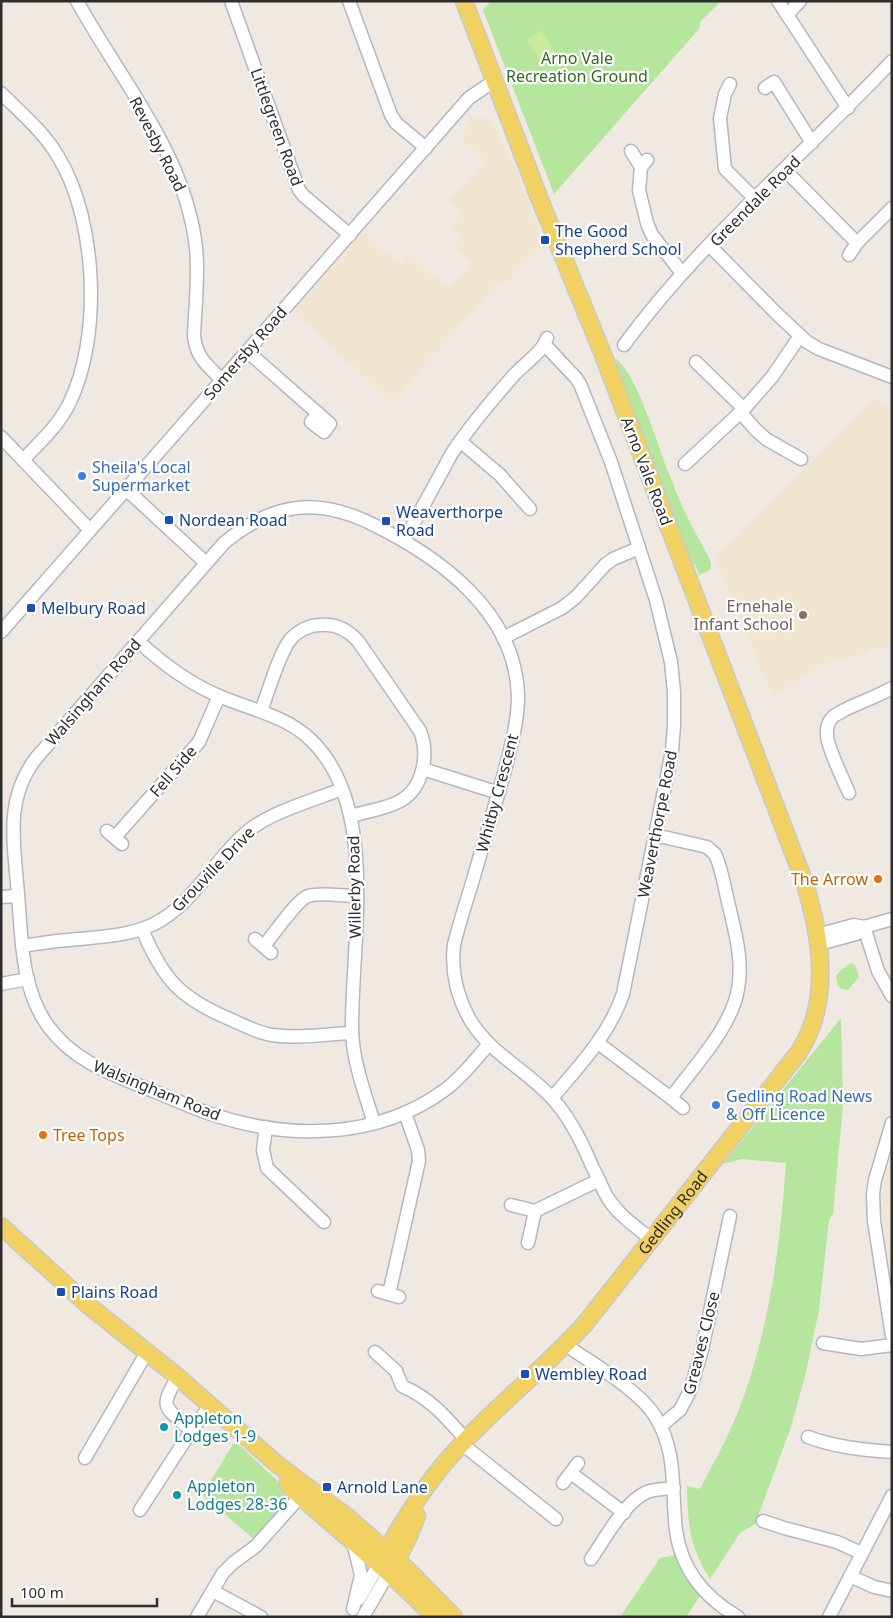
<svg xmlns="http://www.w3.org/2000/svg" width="893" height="1618" font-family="'Noto Sans',sans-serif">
<rect width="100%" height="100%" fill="#efe9e1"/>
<g fill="#f0e6d1">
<path d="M474,118H490L521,181L544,243L502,286L497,284L422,368L394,403L293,312L362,232L401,265L409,255L448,288L471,263L454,247L462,236L451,226L462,213L449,200L485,162L460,136Z"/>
<path d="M875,398L892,412V649L877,647L870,649L865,655L853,656L818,666L773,698L715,557Z"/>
<path d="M892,1155V1270L881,1210L885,1175Z"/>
</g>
<g fill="#b6e59e">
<path d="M491,1H721L701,21L699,29L554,194L483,10Z"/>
<path d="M611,356C635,364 659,450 669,474C676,491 683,510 692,526C698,538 704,548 710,560L711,565L710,570L699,575L695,564L690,566Z"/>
<path d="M851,963L855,965L859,977L848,990L842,989L838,986L836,976L841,970Z"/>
<path d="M841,1018L843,1105L833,1214L829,1220L819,1310L806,1372L791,1427L755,1524L740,1533L710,1579C689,1547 688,1524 687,1486L700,1489C712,1465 727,1440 737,1414C769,1334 780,1248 786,1163L741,1159L723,1164Z"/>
<path d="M235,1441L285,1488L284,1504L254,1539L202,1495Z"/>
<path d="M675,1555L686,1579L700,1596L686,1617H620L660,1558Z"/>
</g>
<path fill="#c9ec9a" d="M541,31L557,56L544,65L527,40Z"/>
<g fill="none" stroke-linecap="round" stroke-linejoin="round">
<g stroke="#b4b7c1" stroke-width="15">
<g id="minor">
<path d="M77,1C121,81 186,155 196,248C199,277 195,307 194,336C196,357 207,365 222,380"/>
<path d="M231,1L299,190L304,196L350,235"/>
<path d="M349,1L391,115L396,123L426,148"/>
<path d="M778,1L848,108"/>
<path d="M787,15L800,1"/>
<path d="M730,84L725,94L720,118L725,169L755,199"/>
<path d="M765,88L774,82L812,143"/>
<path d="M1,93C21,113 45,133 59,158C97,221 102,338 69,404C58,426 40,442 23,460"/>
<path d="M631,151L641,167"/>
<path d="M647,160L641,167L639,190L647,223L652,235L682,273"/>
<path d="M785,170L857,243L892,208"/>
<path d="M710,246L776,313L807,342L819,349L892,377"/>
<path d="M849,255L857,243"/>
<path d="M545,345L576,378L580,384L611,462L656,600L671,662L674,692V725L672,751L623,994C609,1035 580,1065 552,1098"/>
<path d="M624,345C701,240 803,156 892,61"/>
<path d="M247,351L330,424L324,432L311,422L318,413"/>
<path d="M696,362L744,409"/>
<path d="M740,412L756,430L766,439L801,459"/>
<path d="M1,437L90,530"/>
<path d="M460,441L500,475L530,509"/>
<path d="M685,464L744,409L772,377L800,336"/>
<path d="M127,490L206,563"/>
<path d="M404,541L452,453C470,426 492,400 514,375C525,363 542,353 547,338"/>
<path d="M1,632L469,98L494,81"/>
<path d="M503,638L562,608L576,597L606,564L613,559L639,548"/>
<path d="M138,641C163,664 188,683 219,696C251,710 285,715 311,740C380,806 351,944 352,1031C353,1062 365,1094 374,1123"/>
<path d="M261,711C268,693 279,654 290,640C297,631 310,625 320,625C335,623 348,630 358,641L420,731C429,753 424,788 400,801C386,809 367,811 351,816"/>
<path d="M423,769L499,793"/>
<path d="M849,793C844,781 827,747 827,735C826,725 830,717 839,713C856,703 875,698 892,688"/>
<path d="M107,831L122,844"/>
<path d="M115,837L199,742L219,696"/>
<path d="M1,897L18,896"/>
<path d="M864,927L878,971L892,996"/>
<path d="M142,929C163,980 181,999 232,1020C245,1026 258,1033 272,1035C298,1039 326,1034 352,1033"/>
<path d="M817,935L854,925L864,927L892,919"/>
<path d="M255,939L271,953"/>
<path d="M819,944L856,934L864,927"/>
<path d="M22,946C37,944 53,941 68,940C96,937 127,937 154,924C194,904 214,859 248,831C271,812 314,800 342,789"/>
<path d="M264,946C272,936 298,899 308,896C320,892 343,896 356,896"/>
<path d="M1,984L28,979"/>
<path d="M598,1043L671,1098C694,1066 732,1027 738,989C743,963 736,935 730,910C725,892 723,871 715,854L707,847L655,835"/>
<path d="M489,1044C475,1060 462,1077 446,1089C378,1140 288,1140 211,1114C191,1108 172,1098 153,1091C114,1075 74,1062 48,1026C19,986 22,931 17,883C13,837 6,796 37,757L224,543C272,503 317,496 374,525C441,558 516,613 518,696C518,723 510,751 503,777C493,813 482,848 472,883C466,903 459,924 454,945C451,970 457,996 469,1018C488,1052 525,1069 551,1097C569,1116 582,1142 592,1166C598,1177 602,1189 609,1200C620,1216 636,1227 651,1239"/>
<path d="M671,1098L683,1108"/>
<path d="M892,1123L875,1180L873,1194L874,1221L892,1336"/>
<path d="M266,1127L263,1150L267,1168L324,1222"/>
<path d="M511,1205L535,1211L528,1243"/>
<path d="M535,1211L599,1180"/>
<path d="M378,1291L399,1297"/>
<path d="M389,1294L419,1161L418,1150L405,1113"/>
<path d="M823,1343L861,1349L892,1345"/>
<path d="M566,1345C591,1363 639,1390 655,1416C678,1453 671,1489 676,1530C681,1569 705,1598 738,1617"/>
<path d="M375,1352L396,1371L402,1386C430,1398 446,1417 466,1440"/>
<path d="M661,1426L680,1410L690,1391L702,1350L730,1216"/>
<path d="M191,1431L210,1406"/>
<path d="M808,1437C835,1447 863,1450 892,1452"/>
<path d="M462,1444L556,1519"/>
<path d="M85,1458L147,1352"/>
<path d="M571,1473L624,1513"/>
<path d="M563,1483L578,1463"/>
<path d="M140,1510L191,1431C167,1407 157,1410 178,1377"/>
<path d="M763,1521L784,1528L837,1542L861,1553"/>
<path d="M353,1542L361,1575L353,1609"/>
<path d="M591,1559C605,1539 624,1502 647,1492C655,1489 665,1489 674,1488"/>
<path d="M850,1576L874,1587L892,1591"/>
<path d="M213,1591L261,1617"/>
<path d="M359,1599L379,1564"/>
<path d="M197,1617L223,1573L233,1563L256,1546L305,1491"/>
<path d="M363,1617L389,1572"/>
<path d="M829,1617L892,1496"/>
</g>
</g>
<g stroke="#c9c9c9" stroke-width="19">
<g id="major">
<path d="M1,1226L88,1305L178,1377L278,1465L345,1515L409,1571L454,1617"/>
<path d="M288,1482L290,1487C338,1531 390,1570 434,1617"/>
<path id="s1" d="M379,1564C398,1530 418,1495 443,1465C486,1414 539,1374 584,1325L799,1052C832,1000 821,936 804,881L602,352L540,200L464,1"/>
<path d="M392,1568L407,1540L417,1516"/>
</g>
</g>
<use href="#minor" stroke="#fff" stroke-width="12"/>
<use href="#major" stroke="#f2d163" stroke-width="16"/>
</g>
<g fill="#1a4fb4" stroke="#fff" stroke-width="2">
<rect x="540" y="235" width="10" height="10" rx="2.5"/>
<rect x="164" y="515" width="10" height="10" rx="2.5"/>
<rect x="381" y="516" width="10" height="10" rx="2.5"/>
<rect x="26" y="603" width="10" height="10" rx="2.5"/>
<rect x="56" y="1287" width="10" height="10" rx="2.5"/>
<rect x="520" y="1369" width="10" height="10" rx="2.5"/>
<rect x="322" y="1482" width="10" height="10" rx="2.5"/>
</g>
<g fill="#3f7fe0" stroke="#fff" stroke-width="2">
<circle cx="82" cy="476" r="5"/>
<circle cx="716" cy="1105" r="5"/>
</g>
<circle fill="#8d6e63" stroke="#fff" stroke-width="2" cx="803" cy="615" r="5"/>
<g fill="#e8710a" stroke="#fff" stroke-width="2">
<circle cx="878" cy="879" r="5"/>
<circle cx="43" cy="1135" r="5"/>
</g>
<g fill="#0f9aa8" stroke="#fff" stroke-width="2">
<circle cx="164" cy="1427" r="5"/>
<circle cx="177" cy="1495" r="5"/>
</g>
<g text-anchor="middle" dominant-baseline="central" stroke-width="4.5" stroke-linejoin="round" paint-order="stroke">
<g font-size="16" fill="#2c6e1b" stroke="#fff">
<text x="577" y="58">Arno Vale<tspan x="577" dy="18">Recreation Ground</tspan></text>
</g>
<g font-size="16" fill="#2e2e2e" stroke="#fff">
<text transform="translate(277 127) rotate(70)">Littlegreen Road</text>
<text transform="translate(158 144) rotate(63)">Revesby Road</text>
<text transform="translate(755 201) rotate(-45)">Greendale Road</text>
<text transform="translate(245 353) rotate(-49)">Somersby Road</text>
<text transform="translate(647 471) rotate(69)">Arno Vale Road</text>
<text transform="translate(93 692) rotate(-49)">Walsingham Road</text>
<text transform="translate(173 771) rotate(-49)">Fell Side</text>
<text transform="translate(497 793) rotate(-75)">Whitby Crescent</text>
<text transform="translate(657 824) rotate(-79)">Weaverthorpe Road</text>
<text transform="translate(213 869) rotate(-46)">Grouville Drive</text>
<text transform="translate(354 887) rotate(-91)">Willerby Road</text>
<text transform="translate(157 1090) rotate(22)">Walsingham Road</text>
<text stroke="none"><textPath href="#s1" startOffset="460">Gedling Road</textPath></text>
<text transform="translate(701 1343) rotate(-76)">Greaves Close</text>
</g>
<g font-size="16" fill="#164399" stroke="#fff" text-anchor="start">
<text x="555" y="231">The Good<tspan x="555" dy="18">Shepherd School</tspan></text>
<text x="396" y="512">Weaverthorpe<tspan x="396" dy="18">Road</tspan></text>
<text x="179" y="520">Nordean Road</text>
<text x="41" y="608">Melbury Road</text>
<text x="71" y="1292">Plains Road</text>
<text x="535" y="1374">Wembley Road</text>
<text x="337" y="1487">Arnold Lane</text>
</g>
<g font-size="16" fill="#366cbe" stroke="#fff" text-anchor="start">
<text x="92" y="467">Sheila's Local<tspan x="92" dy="18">Supermarket</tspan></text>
<text x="726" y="1096">Gedling Road News<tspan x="726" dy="18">&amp; Off Licence</tspan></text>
</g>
<g font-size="16" fill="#785e54" stroke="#fff" text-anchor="end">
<text x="793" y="606">Ernehale<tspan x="793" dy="18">Infant School</tspan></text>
</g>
<g font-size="16" fill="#c56008" stroke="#fff" text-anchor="end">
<text x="868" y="879">The Arrow</text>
<text x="53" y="1135" text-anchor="start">Tree Tops</text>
</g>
<g font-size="16" fill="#0d838f" stroke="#fff" text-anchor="start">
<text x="174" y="1418">Appleton<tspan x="174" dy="18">Lodges 1-9</tspan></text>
<text x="187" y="1486">Appleton<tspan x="187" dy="18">Lodges 28-36</tspan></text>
</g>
</g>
<rect width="893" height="1618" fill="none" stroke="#2e2e2e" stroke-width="5"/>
<path d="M12 1598v8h145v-8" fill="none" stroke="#2e2e2e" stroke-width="2.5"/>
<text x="20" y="1598" font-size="15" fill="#2e2e2e" stroke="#ffffff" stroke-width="4" paint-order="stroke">100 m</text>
</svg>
